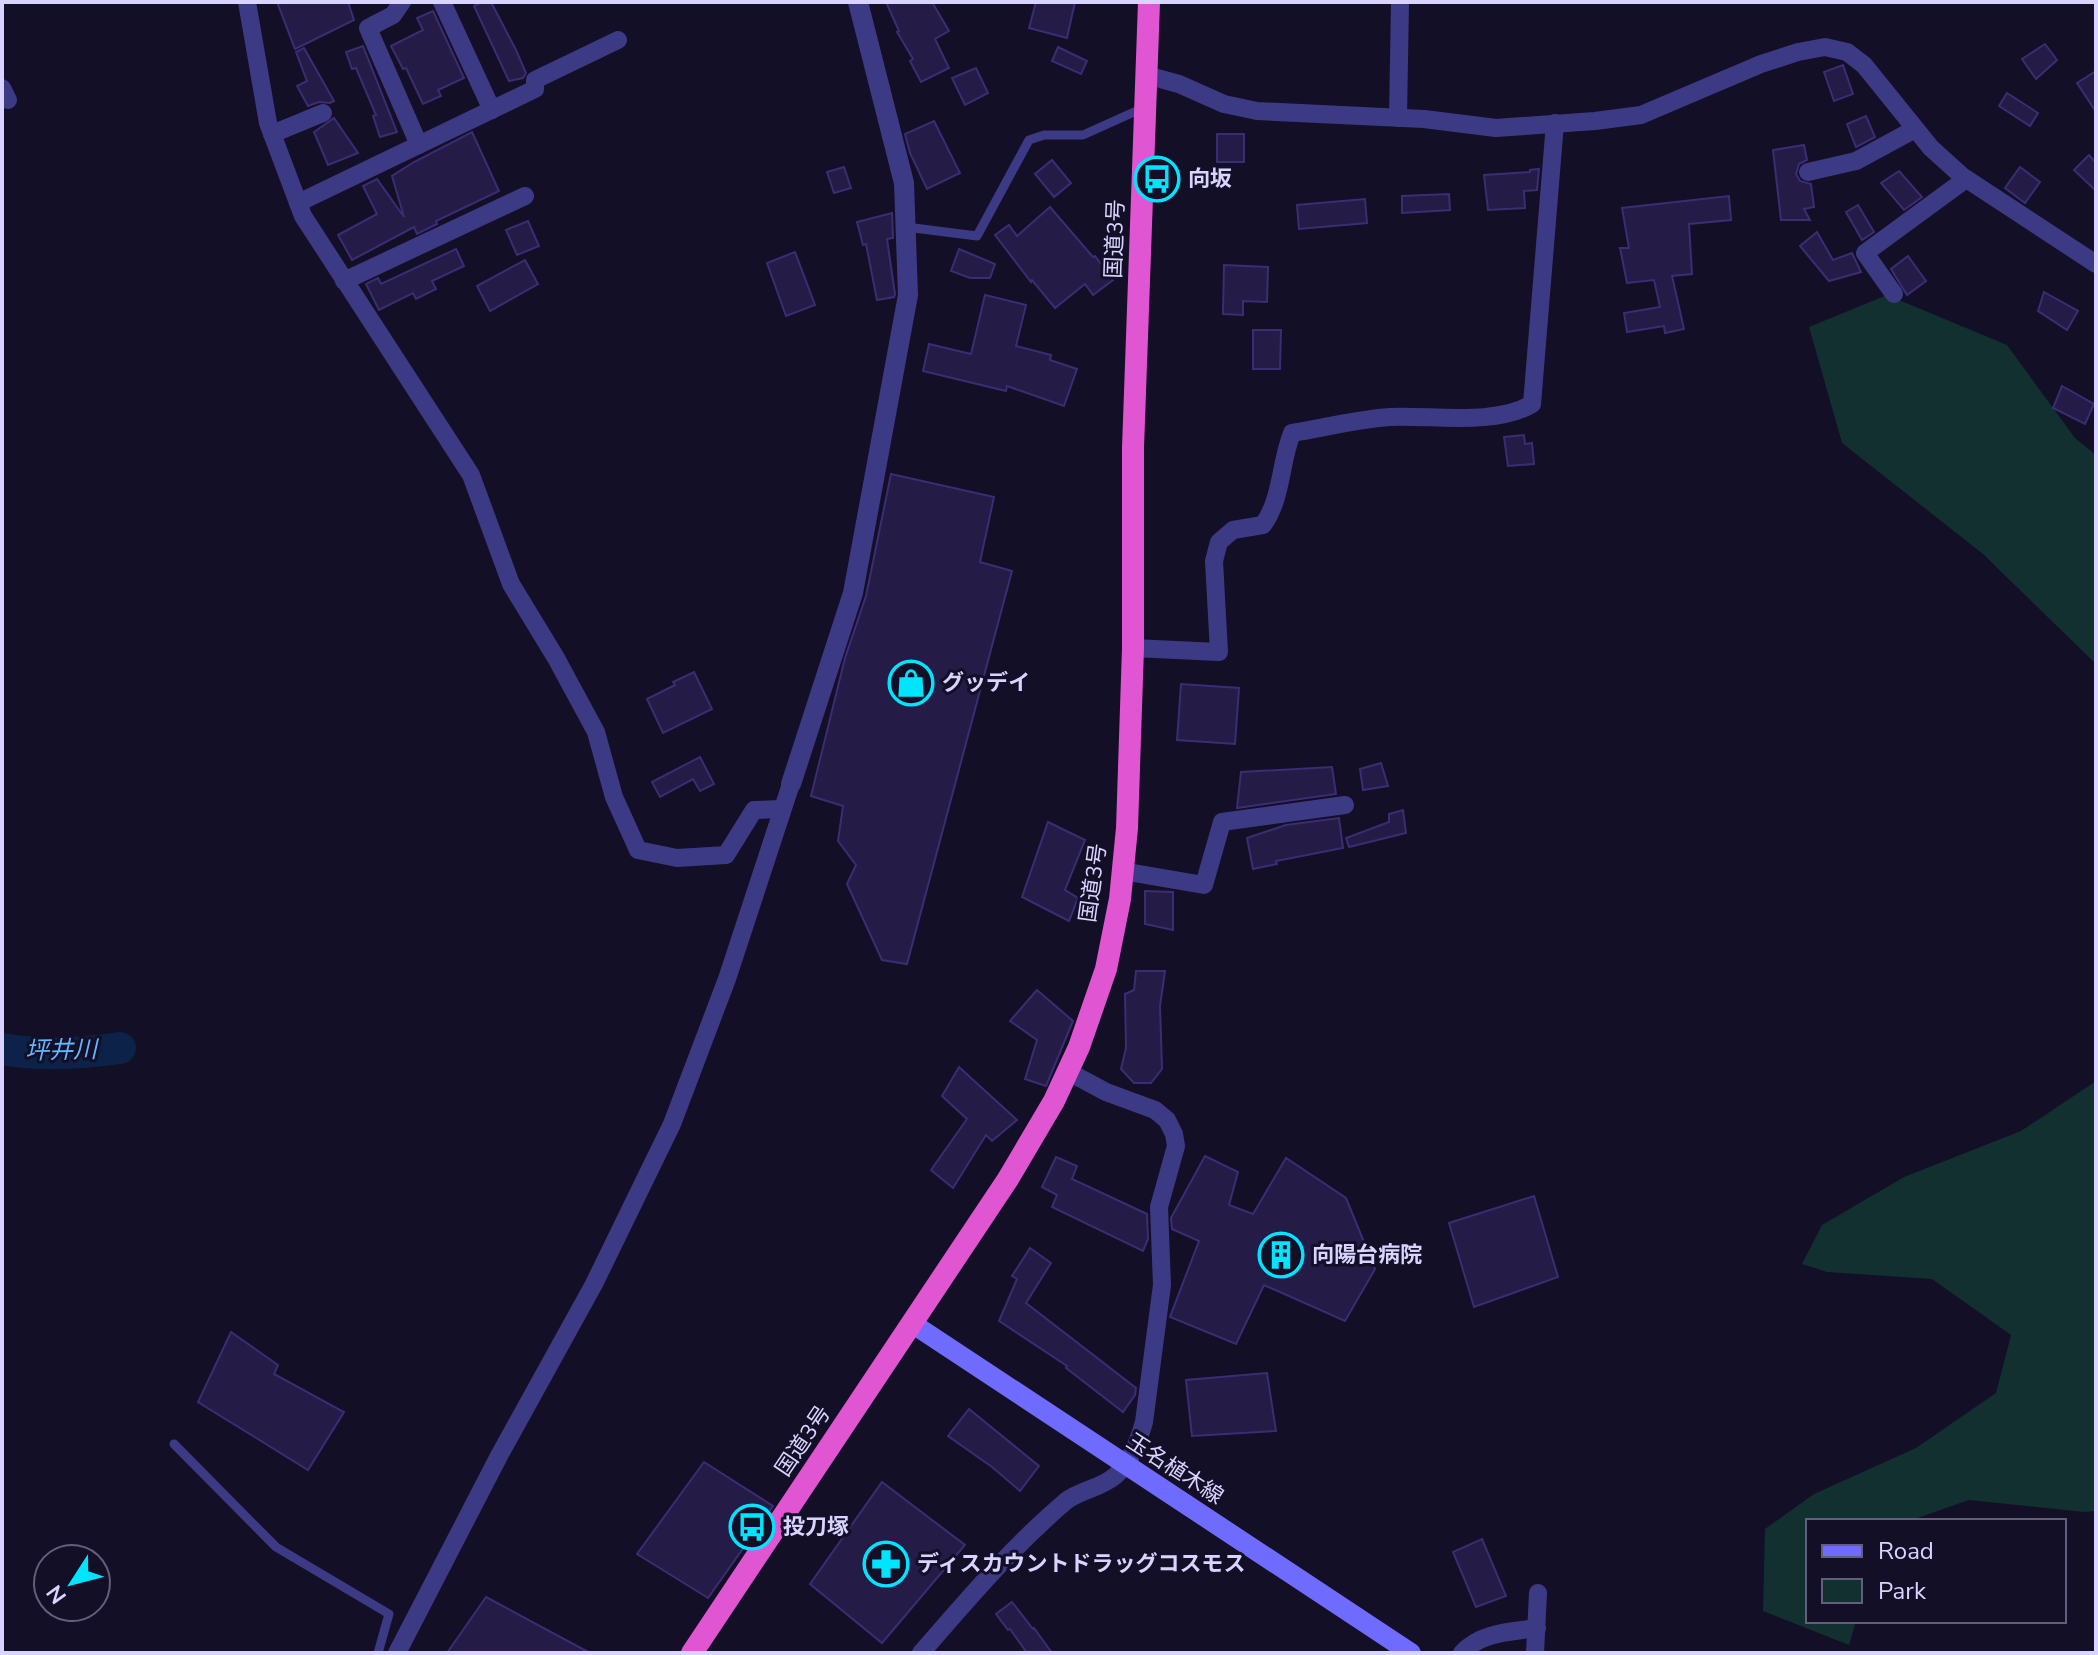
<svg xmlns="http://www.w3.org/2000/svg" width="2098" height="1655" font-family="'Nunito Sans','Noto Sans JP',sans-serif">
<rect width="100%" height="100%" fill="#130f26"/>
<g fill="#12302f">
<path d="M1887,295L2007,345L2075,438L2096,455V664L1983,554L1842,443L1809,327Z"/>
<path d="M2096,1081V1511L2084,1512L1969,1500L1909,1521H1808V1621H1856L1849,1645L1763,1611L1765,1529L1814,1494L1916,1448L1996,1393L2011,1335L1932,1279L1827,1272L1802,1264L1822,1225L1904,1177L2021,1131Z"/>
</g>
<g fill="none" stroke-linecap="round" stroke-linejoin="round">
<path stroke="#0c2248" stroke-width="32" d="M2,1049C42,1056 80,1054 120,1048"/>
</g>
<g fill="#241b47" stroke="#3b2d73" stroke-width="2">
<path d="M277,2H348L354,20L295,49Z"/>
<path d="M482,2H491L516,50L526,73L523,78L509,81L474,6Z"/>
<path d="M886,2H932L949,31L935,39L949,68L921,82L910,61L913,59L897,32L899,31Z"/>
<path d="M1036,2H1075L1067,38L1029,28Z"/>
<path d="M433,11L464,78L438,90L441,96L423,104L406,68L403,69L391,46L423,30L417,18Z"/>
<path d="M2045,44L2057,60L2036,79L2022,59Z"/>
<path d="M363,46L397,132L380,137L373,116L376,115L356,68L352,69L346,52Z"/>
<path d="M1058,47L1087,61L1081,74L1052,61Z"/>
<path d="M304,48L334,101L330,103L319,102L308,106L297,86L307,81L296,52Z"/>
<path d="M1843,65L1853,94L1834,101L1824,72Z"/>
<path d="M976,68L988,93L965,105L952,78Z"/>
<path d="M2096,71V112L2077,83Z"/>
<path d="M2007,93L2038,113L2030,126L1999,106Z"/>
<path d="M1866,116L1875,137L1856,147L1847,124Z"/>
<path d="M334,118L358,153L328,165L314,132Z"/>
<path d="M934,121L960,173L927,189L910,153L905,134Z"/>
<path d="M472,132L499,191L436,221L437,224L417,234L414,227L352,260L338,235L377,214L363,186L377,179L404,217L392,176L414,162Z"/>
<rect x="1217" y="134" width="27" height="28"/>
<path d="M1804,145L1807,160L1799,164L1796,174L1800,181L1811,184L1814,207L1804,209L1810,220H1781L1773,150Z"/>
<path d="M2089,155L2096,163V191L2074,170Z"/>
<path d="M1052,160L1071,183L1054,197L1035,174Z"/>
<path d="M844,167L851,188L834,193L827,172Z"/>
<path d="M2020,167L2040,182L2025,203L2005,188Z"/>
<path d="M1539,169L1537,190L1524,191L1525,208L1488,210L1484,175L1530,172V170Z"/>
<path d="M1899,171L1922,197L1904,210L1881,183Z"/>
<path d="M1449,194L1450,210L1402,213V196Z"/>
<path d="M1729,196L1731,220L1689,224L1692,274L1672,276L1684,329L1665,333L1664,326L1627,332L1624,313L1660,307L1654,280L1627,283L1620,248H1629L1622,208Z"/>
<path d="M1365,199L1367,223L1299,229L1297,205Z"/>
<path d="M1858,205L1874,232L1862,240L1846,212Z"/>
<path d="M1050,207L1093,257L1095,256L1113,280L1093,295L1085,284L1055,308L1032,280L1031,282L995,235L1009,225L1017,236Z"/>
<path d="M892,213L893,238L887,239L895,294L894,297L877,300L866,244L863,245L857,222Z"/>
<path d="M528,221L539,246L517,255L506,230Z"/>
<path d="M1817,232L1833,260L1852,253L1861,272L1829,281L1800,246Z"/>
<path d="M456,249L464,266L432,281L436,289L416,299L413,293L379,310L366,284L378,278L381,284Z"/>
<path d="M959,249L995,264L990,278H970L951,271Z"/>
<path d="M795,252L815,305L786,316L767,263Z"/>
<path d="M1908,256L1926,281L1907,295L1891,269Z"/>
<path d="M525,260L538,284L490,311L477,286Z"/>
<path d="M1224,265L1268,267L1267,302L1243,301V315L1223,314Z"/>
<path d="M2044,292L2078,311L2067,330L2038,311Z"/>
<path d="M985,295L1026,305L1016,346L1051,355L1050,360L1077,369L1064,406L1007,386L1006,391L923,371L929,344L971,354Z"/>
<path d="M1253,330H1281L1280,369H1253Z"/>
<path d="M2062,386L2094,404L2085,424L2053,408Z"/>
<path d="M1524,435L1525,444L1532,443L1534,464L1508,466L1504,437Z"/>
<path d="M891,474L994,497L980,562L1012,571L907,964L882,960L847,884L856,865L838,841L843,806L811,796L845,658L866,596Z"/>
<path d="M694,672L712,709L663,733L647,699L675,685L673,682Z"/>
<path d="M1181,684L1239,688L1235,744L1177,740Z"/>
<path d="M700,757L714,784L700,791L693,779L660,797L652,782Z"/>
<path d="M1381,763L1388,786L1363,790L1360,769Z"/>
<path d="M1332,767L1336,794L1237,808L1241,772Z"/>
<path d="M1403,810L1406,833L1349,847L1346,838L1389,822V814Z"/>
<path d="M1339,818L1343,848L1276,861L1277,864L1253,869L1247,838L1286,825Z"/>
<path d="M1048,822L1085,840L1065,890L1078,898L1069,921L1022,897Z"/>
<path d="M1145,891L1173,892V930L1145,924Z"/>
<path d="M1136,971H1165L1160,1006L1162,1069L1151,1083H1134L1121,1069L1126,1048L1125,994L1134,990Z"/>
<path d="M1037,990L1073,1021L1046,1086L1025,1079L1037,1040L1010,1021Z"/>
<path d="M959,1067L1017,1120L992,1141L986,1135L953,1188L931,1170L967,1119L942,1096Z"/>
<path d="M1205,1156L1238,1172L1229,1205L1253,1214L1286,1158L1346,1198L1375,1269L1345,1321L1264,1285L1236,1344L1170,1317L1199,1241L1172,1229L1171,1218Z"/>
<path d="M1056,1157L1077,1166L1072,1179L1147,1214L1148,1239L1143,1251L1052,1207L1057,1195L1042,1187Z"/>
<path d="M1534,1196L1558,1277L1474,1307L1449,1223Z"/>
<path d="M1030,1248L1051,1263L1026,1303L1136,1388L1135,1395L1123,1412L1066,1368L1067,1366L999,1321L1017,1279L1012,1276Z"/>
<path d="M231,1332L278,1365L274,1374L344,1412L308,1470L198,1402Z"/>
<path d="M1267,1373L1276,1431L1192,1436L1186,1380Z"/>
<path d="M969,1409L1039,1466L1020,1491L992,1467L948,1436Z"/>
<path d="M704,1462L773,1506L708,1598L637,1554Z"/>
<path d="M882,1482L965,1545L882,1643L810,1584Z"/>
<path d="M1482,1539L1506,1596L1476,1607L1453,1552Z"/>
<path d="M486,1597L590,1653H447Z"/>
<path d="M1012,1602L1033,1629L1034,1628L1052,1653H1027L1010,1629L1008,1630L996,1614Z"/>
</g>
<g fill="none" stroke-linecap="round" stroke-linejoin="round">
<g stroke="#3d3a85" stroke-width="9">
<path d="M906,227L977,236L1029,140L1044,135H1083L1143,108"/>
<path d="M174,1444L276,1547L389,1614L378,1653"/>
</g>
<g stroke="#3d3a85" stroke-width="18">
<path d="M247,2L268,123L303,216L471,475L511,584L556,658L596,732L614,797L638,850L677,858L726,855L754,810L782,809"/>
<path d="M402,2L393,15L368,28L419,145"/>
<path d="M442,2L492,110"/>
<path d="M1146,75L1179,84L1224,104L1257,111L1424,119L1496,128L1595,121L1641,115L1761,64L1798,52L1825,47L1847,52L1864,65L1931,148L1962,176L2096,264"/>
<path d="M2,88L8,100"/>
<path d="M1398,118L1400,2"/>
<path d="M272,134L323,113"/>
<path d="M1808,172L1856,161L1915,129"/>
<path d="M298,203L535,89V80L618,40"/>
<path d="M344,281L525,196"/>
<path d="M1894,294L1865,253L1966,179"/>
<path d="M1133,648L1219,652L1214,561L1219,542L1233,530L1263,525C1282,499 1280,463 1292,433C1324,428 1358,419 1390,417C1432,415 1496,426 1532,404L1555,123"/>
<path d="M1122,871L1204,885L1222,822L1345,805"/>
<path d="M397,1653L500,1454L594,1284L672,1124L727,979L791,784"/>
<path d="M921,1653C967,1600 1012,1547 1066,1501C1081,1490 1101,1488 1115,1476C1130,1463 1139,1440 1144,1422L1162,1285L1159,1207L1176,1146L1174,1134L1167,1120L1155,1110L1106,1092L1067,1071"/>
<path d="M1462,1653C1481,1632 1511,1632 1537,1628"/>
<path d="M1535,1653L1538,1593"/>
</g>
<path stroke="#3d3a85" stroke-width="20" d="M791,784L853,593L908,295L904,183L858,2"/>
<path stroke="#6f6bff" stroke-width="20" d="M913,1324L1411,1653"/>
<path stroke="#e055d1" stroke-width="22" d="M692,1653L1008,1179L1054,1101L1079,1047L1106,969L1120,899L1127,828L1133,648V448L1149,2"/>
</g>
<defs>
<g id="bus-ring" transform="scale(2.3)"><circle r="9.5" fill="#130f26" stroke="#00e5ff" stroke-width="1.5"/><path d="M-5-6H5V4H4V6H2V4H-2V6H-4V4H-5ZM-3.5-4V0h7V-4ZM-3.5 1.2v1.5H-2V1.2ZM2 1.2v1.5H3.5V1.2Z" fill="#00e5ff"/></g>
<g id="shop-ring" transform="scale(2.3)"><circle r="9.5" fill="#130f26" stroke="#00e5ff" stroke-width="1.5"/><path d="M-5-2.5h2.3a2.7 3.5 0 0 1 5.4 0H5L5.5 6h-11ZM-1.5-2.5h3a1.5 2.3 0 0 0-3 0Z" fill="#00e5ff"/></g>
<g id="building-ring" transform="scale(2.3)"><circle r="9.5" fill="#130f26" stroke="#00e5ff" stroke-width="1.5"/><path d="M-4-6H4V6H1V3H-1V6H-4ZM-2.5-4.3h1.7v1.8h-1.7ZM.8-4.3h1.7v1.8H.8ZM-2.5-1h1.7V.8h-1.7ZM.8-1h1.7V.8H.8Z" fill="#00e5ff"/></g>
<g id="pharmacy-ring" transform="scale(2.3)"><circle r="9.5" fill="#130f26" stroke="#00e5ff" stroke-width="1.5"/><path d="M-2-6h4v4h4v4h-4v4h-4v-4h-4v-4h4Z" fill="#00e5ff"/></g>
</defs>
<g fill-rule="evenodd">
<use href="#bus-ring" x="1157" y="179"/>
<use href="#shop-ring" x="911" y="683"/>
<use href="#building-ring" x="1281" y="1255"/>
<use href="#bus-ring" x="752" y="1527"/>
<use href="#pharmacy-ring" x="886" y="1564"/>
</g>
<g text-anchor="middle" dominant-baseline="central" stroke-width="6" stroke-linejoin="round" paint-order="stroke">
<g font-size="22" font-weight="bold" fill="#d9d4ff" stroke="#130f26" text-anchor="start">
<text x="1188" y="179">向坂</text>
<text x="942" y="683">グッデイ</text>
<text x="1312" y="1255">向陽台病院</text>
<text x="783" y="1527">投刀塚</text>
<text x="917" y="1564">ディスカウントドラッグコスモス</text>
</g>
<g font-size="22" fill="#d9d4ff" stroke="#130f26">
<text transform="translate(1115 239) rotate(-88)">国道3号</text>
<text transform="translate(1093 883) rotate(-82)">国道3号</text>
<text transform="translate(803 1441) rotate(-56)">国道3号</text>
<text transform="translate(1175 1469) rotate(33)">玉名植木線</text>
</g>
<g font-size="24" font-style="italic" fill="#62b6ff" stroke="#130f26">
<text transform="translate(61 1050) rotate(-1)">坪井川</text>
</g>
</g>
<rect width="2098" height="1655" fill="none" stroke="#d9d4ff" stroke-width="8"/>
<rect x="1806" y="1519" width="260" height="104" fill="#130f26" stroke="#625e7d" stroke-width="2"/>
<rect x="1822" y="1545" width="40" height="12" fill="#6f6bff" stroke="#625e7d" stroke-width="2"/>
<text x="1878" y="1559" font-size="24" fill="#d9d4ff">Road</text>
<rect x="1822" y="1579" width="40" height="24" fill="#12302f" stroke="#625e7d" stroke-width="2"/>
<text x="1878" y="1599" font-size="24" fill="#d9d4ff">Park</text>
<g transform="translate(72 1583) rotate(234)"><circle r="38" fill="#130f26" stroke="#625e7d" stroke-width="2"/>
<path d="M0-6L14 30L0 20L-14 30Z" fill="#00e5ff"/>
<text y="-12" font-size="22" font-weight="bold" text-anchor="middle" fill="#d9d4ff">N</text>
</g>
</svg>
